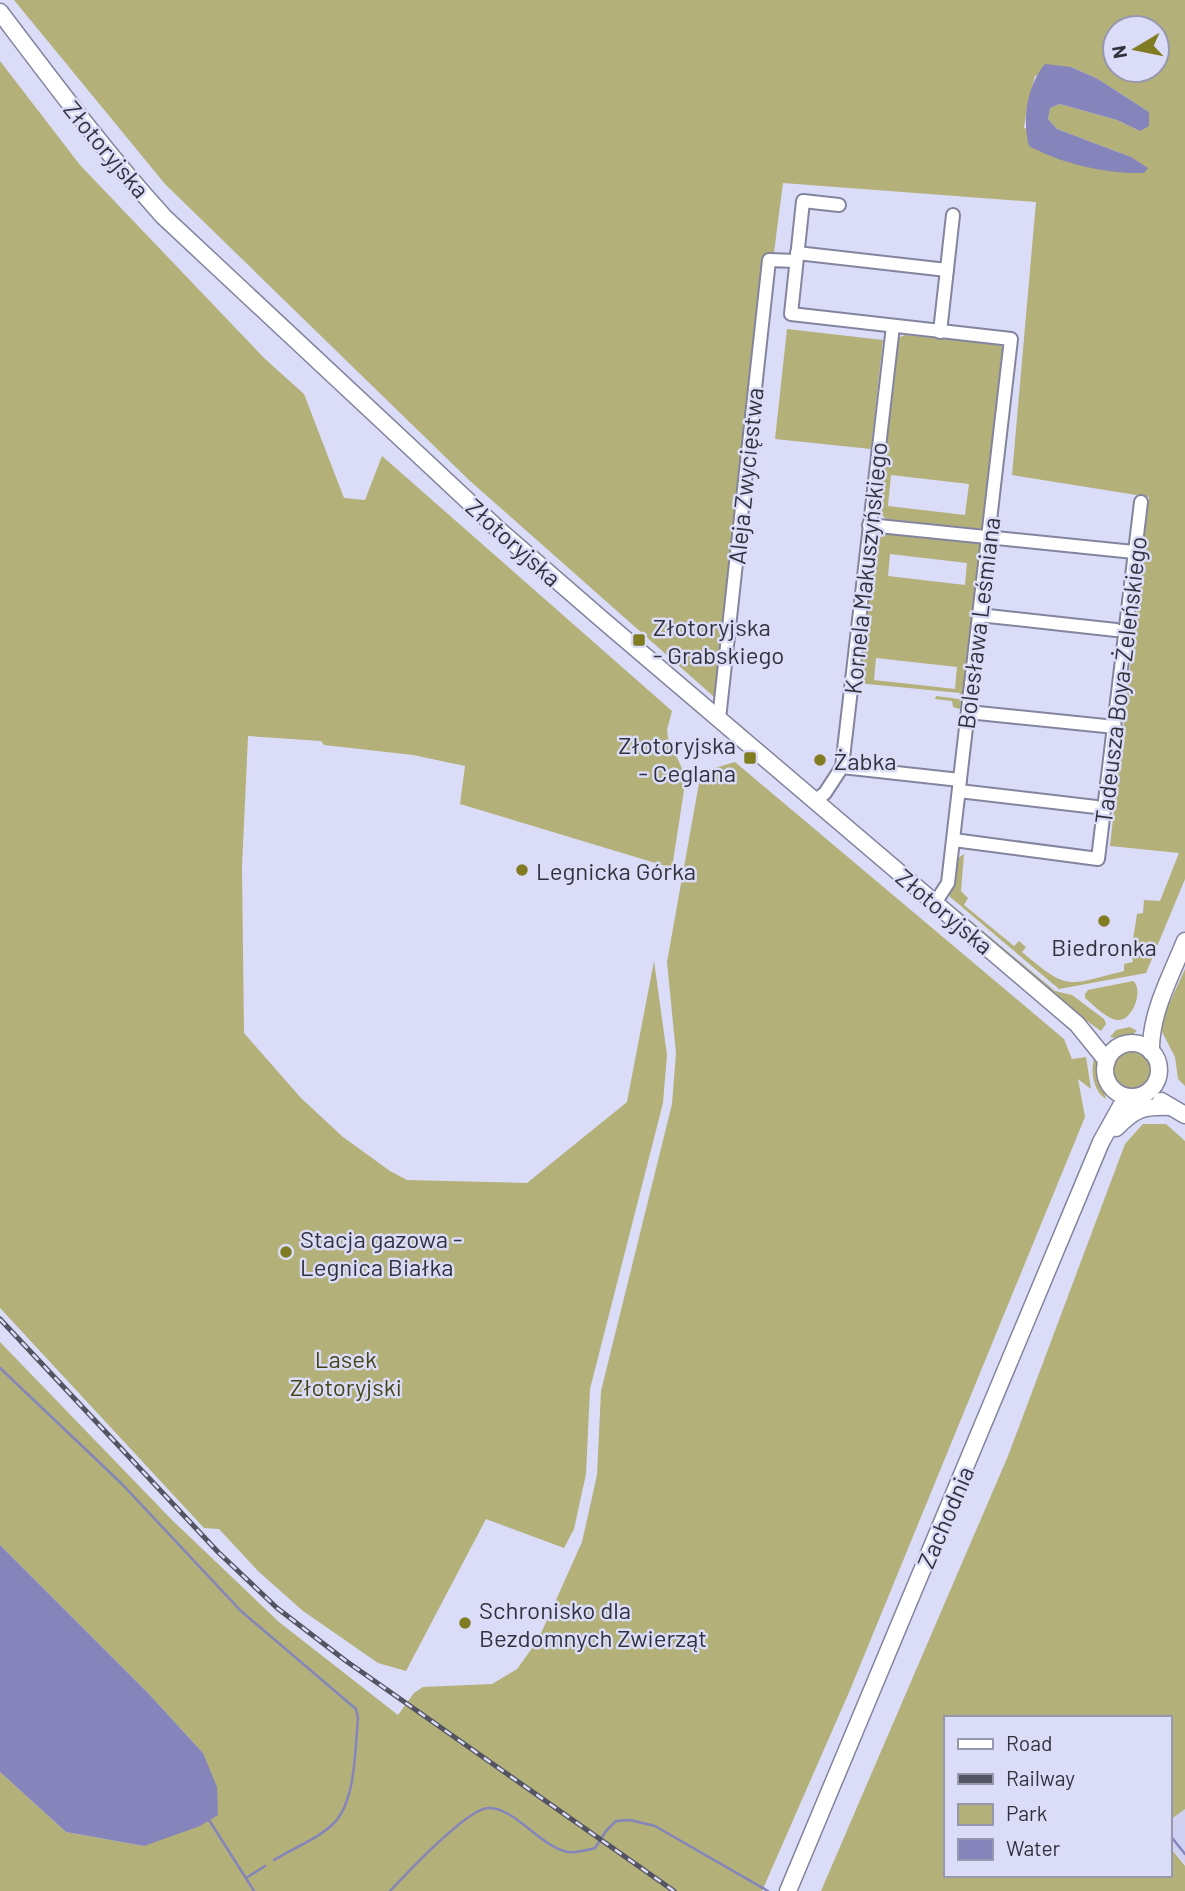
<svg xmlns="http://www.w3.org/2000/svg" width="1185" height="1891" font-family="Barlow,sans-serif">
<rect width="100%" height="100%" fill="#dbdcf8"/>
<path fill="#cfd0f2" d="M1185,1809V1864L1169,1845V1822Z"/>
<g fill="#b3b079" fill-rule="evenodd">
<path d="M14,0H1185V879L1146,973L1059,989L949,896L955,884L957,859L964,854L961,891L968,898L964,905L1014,946L1019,941L1026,947L1022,952C1069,992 1067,985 1124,971V964L1133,962L1131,952L1137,914L1143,913L1144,900L1160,901L1179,853L1110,846L1149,497L1012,475L1036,202L783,183L748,453L721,703L469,480L165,184ZM1115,28H1157V70H1115ZM1071,67L1098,79L1149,112L1140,131L1117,120L1060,104L1050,108L1048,119L1057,129L1131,157L1024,128L1027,108L1035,76Z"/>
<path d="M0,61L80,165L264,358L304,394L344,498L365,500L382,456L672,711L667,730L668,738L686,777L672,868L460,804L465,766L413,755L324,745L321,741L248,736L242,867L244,1033L301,1098L343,1137L390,1171L407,1180L527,1183L627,1102L654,961L667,1055L663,1103L590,1389L586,1474L574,1529L564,1548L486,1519L406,1671L378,1663L303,1611L258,1571L219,1529L204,1528L0,1308Z"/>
<path d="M787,329L883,340L871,449L775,439Z"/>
<path d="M905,335L1001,345L1003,350L983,529L886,519L879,512L898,338ZM891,475L969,484L965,515L888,506Z"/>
<path d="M883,528L977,538L982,549L963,706L959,709L953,707L952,701L935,699L936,696L959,699L960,693L857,683L872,547ZM890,554L967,563L965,585L888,576ZM876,658L957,667L955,689L874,680Z"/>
<path d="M735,762L1064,1039L1072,1059L1086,1057L1091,1089L1078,1079L1085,1117L850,1690L762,1891H0V1772L66,1832L144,1846L203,1753L148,1693L0,1545V1342L172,1520L279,1622L398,1715L414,1693L423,1687L492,1684L517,1669L538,1640L582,1542L597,1475L601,1391L672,1104L676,1053L667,962L701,772Z"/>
<path d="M948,902L1055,991L1072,995L1104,1019L1106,1024L1101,1031L1062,1003L950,907Z"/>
<path d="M1185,969V1086L1178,1079L1175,1057L1159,1026Z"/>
<path d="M1133,981C1144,989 1133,1021 1118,1020C1108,1020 1093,1005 1085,998V994L1088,990Z"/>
<path d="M1130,1027L1137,1031C1128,1038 1121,1040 1110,1037L1116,1030Z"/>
<circle cx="1132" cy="1070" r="18"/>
<path d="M1097,1052L1100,1059V1078L1106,1099C1092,1091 1089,1065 1097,1052Z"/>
<path d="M1143,1124H1166L1185,1141V1809L1169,1821V1718H945V1875H1169V1846L1185,1866V1891H821L1008,1456L1125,1144Z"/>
</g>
<g fill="#8585bb">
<path d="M1045,64L1071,67L1098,79L1149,112V126L1140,131L1117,120L1060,104L1050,108L1048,119L1057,129L1131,157L1148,168L1144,173C1105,174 1063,164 1029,146C1022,118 1027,86 1045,64Z"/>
<path d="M0,1545L148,1693L203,1753L217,1787L218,1815L200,1826L144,1846L66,1832L0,1772Z"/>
</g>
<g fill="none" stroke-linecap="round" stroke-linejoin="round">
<g stroke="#8585bb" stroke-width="2.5">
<path d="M0,1368L122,1484L241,1611L356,1709L358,1718C355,1748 356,1801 334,1823C318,1839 293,1848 274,1860"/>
<path d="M209,1820L254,1891"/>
<path d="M1169,1834L1185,1854"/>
<path d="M246,1878L265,1866"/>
<path d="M390,1891C406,1874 467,1809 488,1808C513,1806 542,1848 568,1852C576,1853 587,1850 595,1848L606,1831L616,1821L630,1820L655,1826L768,1891"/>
</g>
<g stroke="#83849d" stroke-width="16">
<g id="street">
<path d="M839,205L803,201L791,314L1011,339L948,883L935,903"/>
<path d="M797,253L947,270"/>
<path d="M940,332L953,215"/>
<path d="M869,525L1134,552"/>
<path d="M979,615L1116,630"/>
<path d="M968,712L1115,727"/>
<path d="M719,719L769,260L796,261"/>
<path d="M842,767L960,780"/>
<path d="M959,791L1096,807"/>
<path d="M815,801L825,793L842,767L893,326"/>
<path d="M954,840L1098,859L1141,502"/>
</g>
</g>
<g stroke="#83849d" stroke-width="19">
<g id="secondary">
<path d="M0,12C53,82 105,152 164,217L499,530L605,622L1077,1024L1107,1061"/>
<circle cx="1132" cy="1070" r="27"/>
<path d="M1151,1052C1150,1013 1171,976 1185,941"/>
<path d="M1161,1101L1185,1115"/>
<path d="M1116,1128C1135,1109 1142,1106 1170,1107"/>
<path d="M788,1891L1101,1142L1121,1106L1129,1097"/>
</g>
</g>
<use href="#street" stroke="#fff" stroke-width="12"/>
<use href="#secondary" stroke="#fff" stroke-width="16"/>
<g stroke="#535362" stroke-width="5">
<path id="rail" d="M0,1319L218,1552L277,1608L346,1661L674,1891"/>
</g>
<use href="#rail" stroke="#dbdcf8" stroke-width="2.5" stroke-dasharray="8" stroke-linecap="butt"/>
</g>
<g fill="#817b22" stroke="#dbdcf8" stroke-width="2.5">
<rect x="632" y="633" width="14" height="14" rx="3.5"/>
<rect x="743" y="751" width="14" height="14" rx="3.5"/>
<circle cx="820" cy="760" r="7"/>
<circle cx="522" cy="870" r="7"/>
<circle cx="1104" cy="921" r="7"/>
<circle cx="286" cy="1252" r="7"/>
<circle cx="465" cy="1623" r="7"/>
</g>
<g text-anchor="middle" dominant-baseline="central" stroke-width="5" stroke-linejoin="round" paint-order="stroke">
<g font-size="24" fill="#32323d" stroke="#dbdcf8">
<text transform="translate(107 149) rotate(50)">Złotoryjska</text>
<text transform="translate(745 476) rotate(-84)">Aleja Zwycięstwa</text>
<text transform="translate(514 542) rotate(42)">Złotoryjska</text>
<text transform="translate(865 568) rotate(-84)">Kornela Makuszyńskiego</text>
<text transform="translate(978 623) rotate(-83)">Bolesława Leśmiana</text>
<text transform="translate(1120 680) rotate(-83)">Tadeusza Boya-Żeleńskiego</text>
<text transform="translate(945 911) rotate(40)">Złotoryjska</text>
<text transform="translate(945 1517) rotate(-67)">Zachodnia</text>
</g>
<g font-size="24" fill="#32323d" stroke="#dbdcf8" text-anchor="start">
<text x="653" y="626">Złotoryjska<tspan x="653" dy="28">- Grabskiego</tspan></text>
<text x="736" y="744" text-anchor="end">Złotoryjska<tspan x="736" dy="28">- Ceglana</tspan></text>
<text x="834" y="760">Żabka</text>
<text x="536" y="870">Legnicka Górka</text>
<text x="1104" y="946" text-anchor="middle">Biedronka</text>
<text x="300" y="1238">Stacja gazowa -<tspan x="300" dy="28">Legnica Białka</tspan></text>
<text x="479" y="1609">Schronisko dla<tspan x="479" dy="28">Bezdomnych Zwierząt</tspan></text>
</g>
<g font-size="24" fill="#474516" stroke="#dbdcf8">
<text x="346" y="1358">Lasek<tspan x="346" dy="28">Złotoryjski</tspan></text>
</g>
</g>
<rect x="944" y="1716" width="228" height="161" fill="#dbdcf8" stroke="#9798ad" stroke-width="2"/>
<rect x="958" y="1739" width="35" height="10" fill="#ffffff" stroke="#9798ad" stroke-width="2"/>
<text x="1006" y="1751" font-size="21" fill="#32323d">Road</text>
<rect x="958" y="1774" width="35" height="10" fill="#535362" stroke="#9798ad" stroke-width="2"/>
<text x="1006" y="1786" font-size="21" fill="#32323d">Railway</text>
<rect x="958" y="1804" width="35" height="21" fill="#b3b079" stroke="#9798ad" stroke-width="2"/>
<text x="1006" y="1821" font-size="21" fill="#32323d">Park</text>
<rect x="958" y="1839" width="35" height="21" fill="#8585bb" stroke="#9798ad" stroke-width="2"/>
<text x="1006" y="1856" font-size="21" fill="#32323d">Water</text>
<g transform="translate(1136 49) rotate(260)"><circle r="33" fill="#dbdcf8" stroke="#9798ad" stroke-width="2"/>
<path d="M0-5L12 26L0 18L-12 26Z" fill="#817b22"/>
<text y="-10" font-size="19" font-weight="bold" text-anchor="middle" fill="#32323d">N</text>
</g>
</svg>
